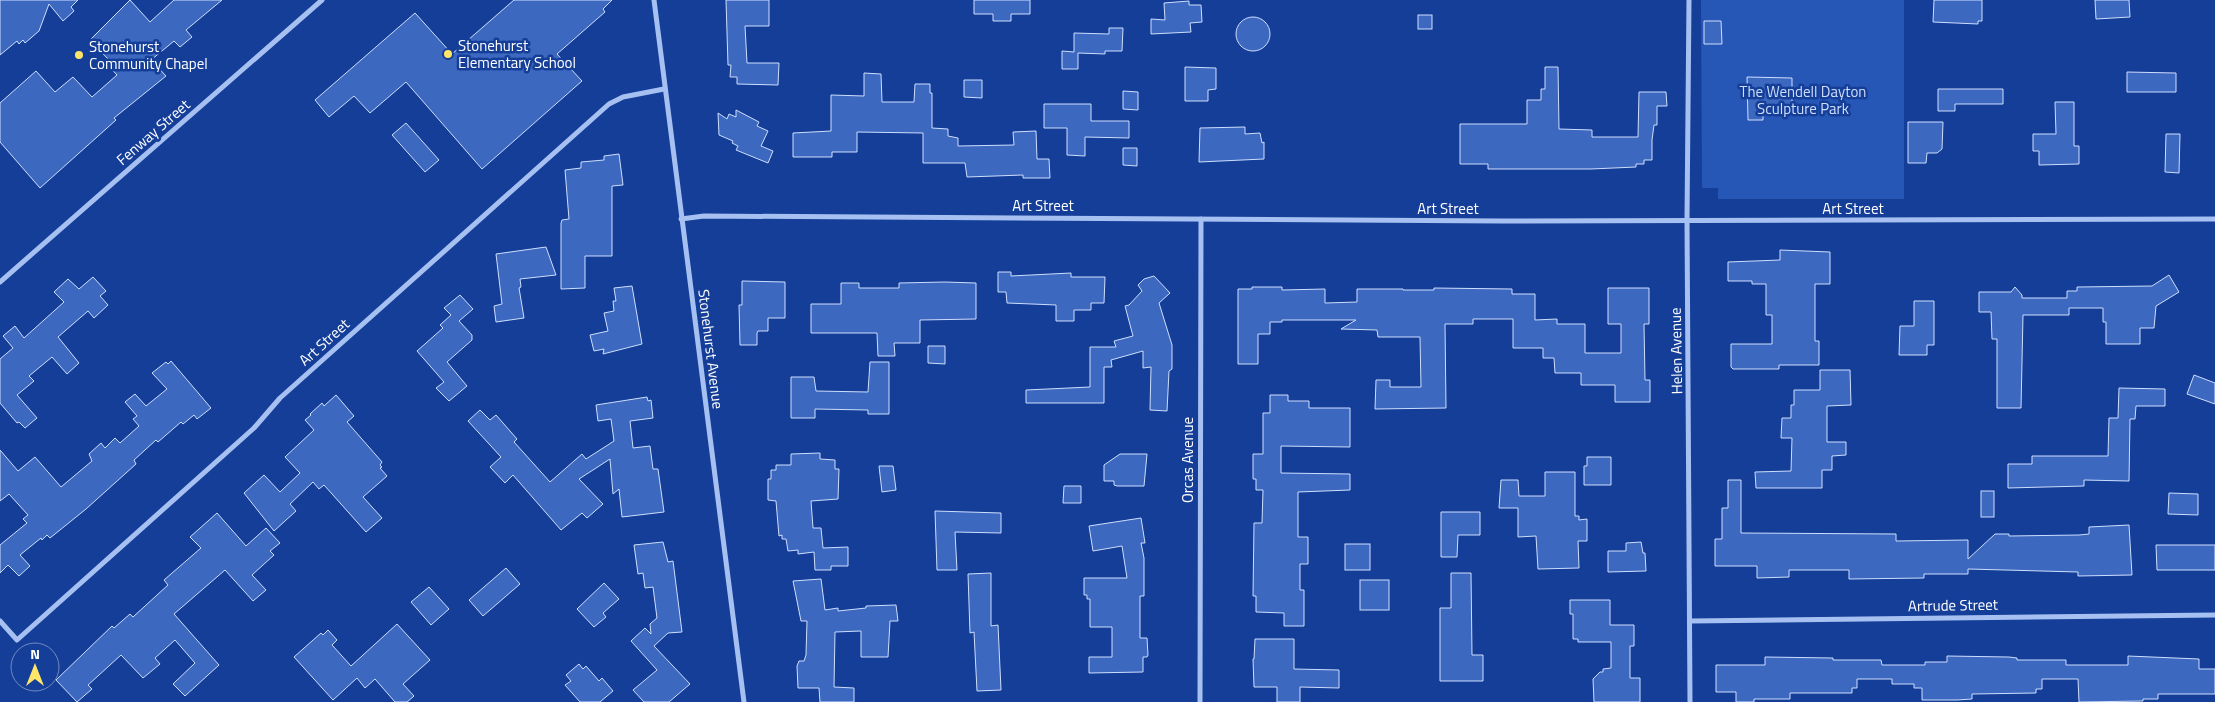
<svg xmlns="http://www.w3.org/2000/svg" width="2215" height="702" font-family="'Titillium Web',sans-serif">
<rect width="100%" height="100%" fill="#143e98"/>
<path fill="#2757b6" d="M1701,0H1904V199H1718V188H1702Z"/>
<g fill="#3d68bf" stroke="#cedefd">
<path d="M0,0H78L71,7L74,11L63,21L49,4L39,31L25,43L23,40L19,44L17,41L0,55Z"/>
<path d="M130,0L150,22L174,0H222L186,30L192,37L180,47L174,41L151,60L166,76L114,118L116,120L40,188L0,142V103L36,71L55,92L73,77L92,97L117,75L105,62L108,59L90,40Z"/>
<path d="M514,0H612L603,9L605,12L557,54L582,81L482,169L406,82L370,113L354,96L329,117L315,100L415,13L452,54Z"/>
<path d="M726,0H769V26H745L747,63H779L778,85L737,84V77H730L731,65H728Z"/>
<path d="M974,0H1030V14H1011V21H993V14H974Z"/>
<path d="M1934,0H1982V21H1978V24L1933,22Z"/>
<path d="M2095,0H2129L2130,17L2096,19Z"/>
<path d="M1189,1V5H1201L1202,22L1190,23L1191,32L1151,34V19L1165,20L1164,3Z"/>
<rect x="1418" y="15" width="14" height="14"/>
<circle cx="1253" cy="34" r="17"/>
<path d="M1704,21H1721L1722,44H1704Z"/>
<path d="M1109,28H1123L1122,51H1105V54L1078,53V69H1062V51L1074,52V33L1109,34Z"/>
<path d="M1185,67L1216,68V89L1208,90V101H1185Z"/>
<path d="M1545,67H1558L1559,129L1592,130V137H1638L1639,92H1666L1667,106H1657V125H1654L1652,140V160H1644V164H1636V167L1591,169H1488V164H1460V124H1527V100H1541V89H1545Z"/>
<path d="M2127,72L2176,73V92H2127Z"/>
<path d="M864,73L881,74L882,102H914L915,84H930V93H932V128L948,129V136L958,138V146L1014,145L1013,132L1036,131L1037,159H1049L1050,178H1023V175L967,177L965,163H923V133L857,132V152H832V157H793V133L831,131V95L864,96Z"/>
<path d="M1747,77L1792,78V107L1776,109V112H1763V120H1748Z"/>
<path d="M964,80H982V98L964,97Z"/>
<path d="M1938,89H2003V104H1955V111H1938Z"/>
<path d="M1123,91L1138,92V110L1123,109Z"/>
<path d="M2055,102H2074V146H2079V164L2039,165V151H2033V134H2056Z"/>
<path d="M1044,104H1091V121H1129V138L1085,137V156L1067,155V128H1044Z"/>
<path d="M736,110L759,122L757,126L768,131L761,146L773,151L768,163L736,150L738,146L732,143L733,141L719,135L718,113L727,119L729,114L736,117Z"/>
<path d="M1908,122H1943L1942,149L1937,153H1927L1926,163H1908Z"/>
<path d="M406,123L439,160L425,172L392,135Z"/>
<path d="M1245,127V134L1260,133L1262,143L1264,142V159L1199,162L1200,128Z"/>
<path d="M2166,134H2180L2179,173L2165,172Z"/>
<path d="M1123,148H1137V166L1123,165Z"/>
<path d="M619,154L623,185L612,186V256H585V288L561,289V223L562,220L569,219L565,170L581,168V162L604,160V156Z"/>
<path d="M546,247L556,275L520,279L521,287L519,288L524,318L496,322L494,306L502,304L496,254Z"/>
<path d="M1780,250L1830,252V284H1815V341H1819V365H1779V369H1733L1731,367V344H1772V315H1766V284H1752V281H1728V262L1780,260Z"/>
<path d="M998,272H1011V276L1071,273V277H1105L1104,303H1091V310H1074V321H1056V305L1007,303L1006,292H998Z"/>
<path d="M2169,275L2179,292L2156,306L2154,328H2140V344H2106V322H2103V308H2069V315H2023L2021,408H1997V339H1992L1991,312H1979V292H2011L2015,287L2022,295V298H2067V291H2077V287L2152,286Z"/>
<path d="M1154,276L1170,293L1159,303L1172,345V369L1169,371L1167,411L1150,410L1151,367L1143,368V351L1111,360L1112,367H1104V403H1026V390L1090,387V347H1116L1114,341L1133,336L1125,306L1129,305L1142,291L1138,285L1144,279Z"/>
<path d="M93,277L106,291L100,296L108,305L94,318L88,311L58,337L79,363L67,374L52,357L29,376L34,381L17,395L37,418L25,428L19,422L17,423L0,403V359L13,348L3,336L15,326L24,338L64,302L54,292L68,279L79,289Z"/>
<path d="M742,281L785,282V318H768V331H758L757,333V345H740L739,305H742Z"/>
<path d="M945,282L976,283V319L920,320V343H894L895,356H878L877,333H811V304H841V283H859V288H899V283Z"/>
<path d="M632,286L642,344L603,354L604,349L594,351L590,335L608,331L604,313L614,311L613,301H616L614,288Z"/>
<path d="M1252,287H1282V290L1325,289V303L1357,302V289H1403V290H1434V288L1512,289V294H1535V320L1557,319V324H1585V353H1621V324H1608V288H1649V324H1644L1645,380H1650V402H1615V385H1581V373H1555L1554,358H1543V348H1513V319H1473V324H1445L1446,408L1375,409L1376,380H1390V387H1421L1420,337H1378L1377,330L1341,329L1356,320H1282V322H1270V334H1258V364H1238V289H1252Z"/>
<path d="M460,295L473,309L459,321L472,335V340L447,362L467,386L449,401L436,388L444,382L417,351L443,328L440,325L451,315L444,308Z"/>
<path d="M1914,301H1934V345H1927V355H1899L1900,326H1914Z"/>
<path d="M928,346H945V364L928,363Z"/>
<path d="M171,361L211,408L197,419L194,415L183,424L181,422L158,442L156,440L134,460L136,464L86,509L50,538L47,535L42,540L41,538L20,555L30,566L19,576L8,565L0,573V545L27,523L23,519L28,515L9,494L0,501V450L18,471L35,457L61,487L92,461L89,454L101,443L105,448L115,438L120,443L139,426L133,419L137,416L125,402L135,394L146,406L167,389L152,373L166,362L168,364Z"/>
<path d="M870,362H889V414H868V410L815,409V418H791V377H814L816,391L868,392Z"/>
<path d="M1820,370H1850L1851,405L1827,406V442H1846V455L1832,456V470H1822V488H1756L1755,472L1791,471L1792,438H1781L1782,418H1791V405H1794V390H1820Z"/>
<path d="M2194,375L2215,383V404L2187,394Z"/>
<path d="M2119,388L2165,389V406H2136L2135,419H2130L2129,481L2084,480V486L2008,488V464H2032V456H2108L2109,418H2118Z"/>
<path d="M336,395L354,416L347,422L382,462L380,465L382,467L380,468L387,476L363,497L382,518L366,532L324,485L319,489L313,482L290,504L296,511L274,531L244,493L264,475L280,492L300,473L285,457L314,430L305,420L311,415L310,414L322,403L324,406Z"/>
<path d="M1270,395H1288V401H1309V408H1350V447L1281,446V473L1350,474V490L1298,492V537H1308V564H1300V590H1304V626H1284V613L1256,612V596H1253L1254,523H1262L1263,490H1256V479H1253V454H1263V413H1270Z"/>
<path d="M647,397L648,401L651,400L653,418L630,421L633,448L650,446L653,469H658L664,512L622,517L619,489L613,494L610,459L579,479L603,504L587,518L582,513L561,530L513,475L505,483L490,467L501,457L468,421L480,410L490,420L496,415L517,439L514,442L550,482L582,454L586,459L614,441L611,419L598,421L596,405Z"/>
<path d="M820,453V459L835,460V469H839L838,499L811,501L813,528H821L823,548L848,547V566H831V570H815L814,552L798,554V550L788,551L786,539H782V535L779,536L776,501L768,500V479H771V470H776V465H791V454Z"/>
<path d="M1120,454H1147L1144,486H1117L1114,485V481H1104V465Z"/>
<path d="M1587,457H1611V485H1584V466H1587Z"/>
<path d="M879,466H893L896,490L882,492Z"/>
<path d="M1545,472H1575V516H1579V520L1587,519V541H1578L1579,568L1538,569L1536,536L1518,537V508H1499L1501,480H1518L1519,496H1545Z"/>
<path d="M1728,480H1741V533L1896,534V541L1968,540V559L1995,534H2009V536L2079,535L2089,534V527L2129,525L2132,575L2078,576V572L1968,569V574H1924V578L1849,579V570H1789V577L1757,578V566H1715V539H1722V508H1728Z"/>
<path d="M1064,486H1081V503H1063Z"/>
<rect x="1981" y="491" width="13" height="26"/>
<path d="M2169,493L2198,494V515L2168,514Z"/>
<path d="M935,511L1001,513V533L955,532L957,570H937Z"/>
<path d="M1441,512H1480V535H1458L1457,557H1441Z"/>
<path d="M217,513L246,546L266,528L280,543L270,551L274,555L252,575L266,590L253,601L225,570L174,614L219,665L185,696L173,684L195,663L175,640L155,658L160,664L143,678L121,655L88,685L92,689L77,702L56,680L112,626L114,628L130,614L133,617L168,585L164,580L201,548L190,537Z"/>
<path d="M1141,518L1145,543H1141L1144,558V596H1140V638H1147L1148,655L1147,657H1143V672L1089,673V657H1112V627H1090V599H1087V595H1084V578H1127L1122,546L1093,551L1089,526Z"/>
<path d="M663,542L668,562L673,561L682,632L668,633L654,646L690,684L669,702H644L633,690L657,670L631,641L645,628L651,634L650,624L657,618L653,587L645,588L643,573L638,574L634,545Z"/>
<path d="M1641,542L1643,553H1645L1646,571L1608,572V551H1626V543Z"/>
<rect x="1345" y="544" width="25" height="26"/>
<path d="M2156,545H2215V570H2157Z"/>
<path d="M506,568L520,584L483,616L469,600Z"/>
<path d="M991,573V626L998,625L1001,690L977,691L974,632L970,633L968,574Z"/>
<path d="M1451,573H1471L1472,655H1483V681H1440V608H1451Z"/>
<path d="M821,579L825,610L838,608V611L866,608V606L896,605L898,621H890L888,657H861V631L835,632L834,687L854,688V702H820L819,688H798L797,666L799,661H804L806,655L807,621H801L793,581Z"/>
<rect x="1360" y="580" width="29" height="30"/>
<path d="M604,583L619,599L603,613L606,617L594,627L577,609Z"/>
<path d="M429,587L449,609L431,625L411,602Z"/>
<path d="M1570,600H1610V625H1634V646H1630V678H1640V702H1594L1593,679L1600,672H1603V669L1611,668V642H1578V639H1573V614H1570Z"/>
<path d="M397,624L430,660L403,684L414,696L407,702H395L375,679L365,688L357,678L333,700L294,657L321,633L323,635L328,630L337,640L332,645L351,666Z"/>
<path d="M1255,639H1294V669L1339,670V688L1300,687V702H1277V687H1254L1253,659H1254Z"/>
<path d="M1947,656L2009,657L2017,658V660H2066V665H2128V656L2199,659V669H2215V694H2158V699H2143V701L2079,702L2078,679H2042V689H2036V693L1972,694V699L1957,700H1922V688H1914V684H1892V679H1857V688H1852V693H1790V699H1754V702H1736V692H1716V665H1765V657L1833,658V660H1881L1882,665H1925V662H1947Z"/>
<path d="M579,664L583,669L586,666L599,681L602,678L613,691L600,702H580L565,685L571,681L566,675Z"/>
</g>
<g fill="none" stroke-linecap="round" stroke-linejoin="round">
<g stroke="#a6c0f2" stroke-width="5">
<path d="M654,0L744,702"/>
<path d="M1689,0L1687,220L1690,702"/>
<path d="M681,219L704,216L1501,221L2215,219"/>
<path d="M0,282L322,0"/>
<path d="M0,621L17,640L254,428L280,398L609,104L623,97L664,89"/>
<path d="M1691,621L2215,615"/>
<path d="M1200,702L1201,219"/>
</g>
</g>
<g fill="#ffe568" stroke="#143e98" stroke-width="2">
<circle cx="448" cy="54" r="5"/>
<circle cx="79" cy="55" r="5"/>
</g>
<g text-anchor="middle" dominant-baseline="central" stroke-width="5" stroke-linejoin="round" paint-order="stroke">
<g font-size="15" fill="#fff" stroke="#143e98" text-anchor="start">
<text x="458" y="45">Stonehurst<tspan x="458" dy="17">Elementary School</tspan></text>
<text x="89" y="46">Stonehurst<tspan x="89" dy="17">Community Chapel</tspan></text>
</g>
<g font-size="15" fill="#cedefd" stroke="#143e98">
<text x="1803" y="91">The Wendell Dayton<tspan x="1803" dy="17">Sculpture Park</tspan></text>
</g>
<g font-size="15" fill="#fff" stroke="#143e98">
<text transform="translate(153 132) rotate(-41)">Fenway Street</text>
<text x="1043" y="205">Art Street</text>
<text x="1448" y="208">Art Street</text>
<text x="1853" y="208">Art Street</text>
<text transform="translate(324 342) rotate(-42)">Art Street</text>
<text transform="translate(711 349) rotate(83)">Stonehurst Avenue</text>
<text transform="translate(1676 351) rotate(-91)">Helen Avenue</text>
<text transform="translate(1187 460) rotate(-90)">Orcas Avenue</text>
<text transform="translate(1953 605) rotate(-1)">Artrude Street</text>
</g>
</g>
<g transform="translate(35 667)"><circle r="24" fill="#143e98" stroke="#728bc1"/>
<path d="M0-4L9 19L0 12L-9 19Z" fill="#ffe568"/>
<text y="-8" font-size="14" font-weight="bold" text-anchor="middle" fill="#ffffff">N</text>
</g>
</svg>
